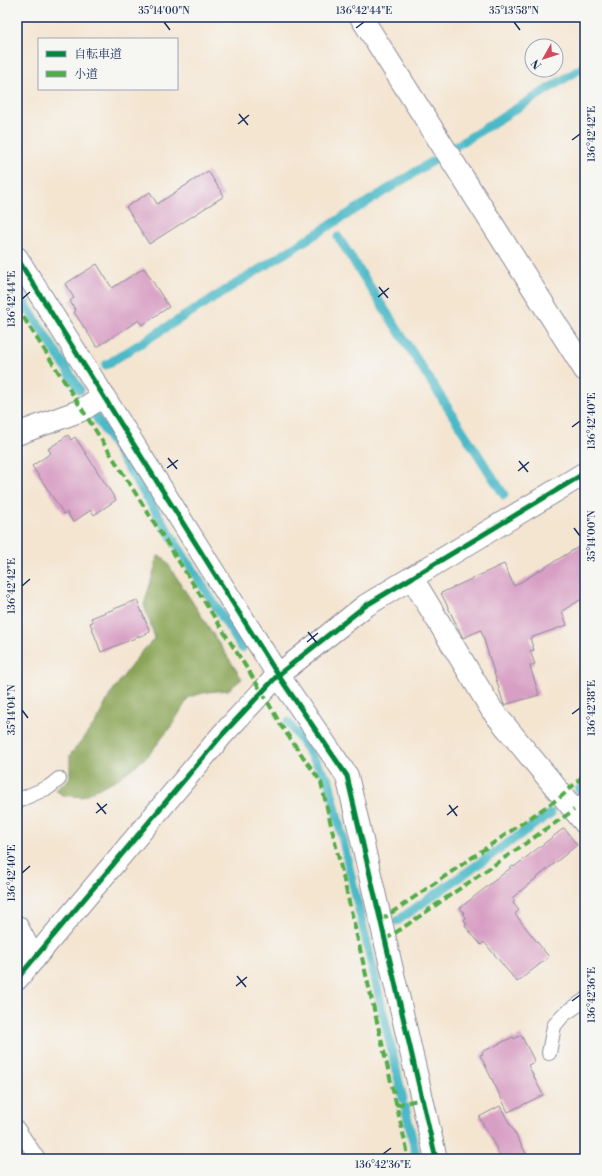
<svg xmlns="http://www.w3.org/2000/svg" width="602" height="1176" font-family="'Libre Bodoni','Noto Serif JP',serif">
<rect width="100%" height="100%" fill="#f6f6f2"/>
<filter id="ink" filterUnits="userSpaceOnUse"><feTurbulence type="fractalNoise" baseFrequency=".025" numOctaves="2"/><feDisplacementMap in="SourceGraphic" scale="8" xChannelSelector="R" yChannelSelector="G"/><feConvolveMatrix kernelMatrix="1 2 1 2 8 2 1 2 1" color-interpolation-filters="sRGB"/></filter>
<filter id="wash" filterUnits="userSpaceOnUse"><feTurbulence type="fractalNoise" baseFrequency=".012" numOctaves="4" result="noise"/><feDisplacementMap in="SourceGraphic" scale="16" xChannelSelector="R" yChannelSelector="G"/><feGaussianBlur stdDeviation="0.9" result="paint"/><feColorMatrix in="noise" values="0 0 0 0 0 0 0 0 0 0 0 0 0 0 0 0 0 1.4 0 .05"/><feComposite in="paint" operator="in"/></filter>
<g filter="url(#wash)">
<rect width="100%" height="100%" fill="#f4e5d1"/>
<path fill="#8aa557" stroke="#526a5a" d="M158,556L164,558L242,679L228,690L207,692L189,697L172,725L148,756L119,778L82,797L62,795L56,790L70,778V755L96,722L111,693L139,655L155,638L144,605Z"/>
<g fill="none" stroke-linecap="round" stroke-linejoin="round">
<g stroke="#4cb9c8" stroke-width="9">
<path d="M456,146L585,66"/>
<path d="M338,237L504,495"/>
<path d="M17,291L80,390"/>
<path d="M106,365L433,161"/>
<path d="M96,417L242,648"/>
<path d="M288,722L329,781L403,1099"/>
<path d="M579,790L585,785"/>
<path d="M397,921L551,813"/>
<path d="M405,1107L417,1159"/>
</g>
</g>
<g id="blocks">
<g fill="#d89fc4">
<path d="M208,171L224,196L149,244L126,207L150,192L157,204Z"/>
<path d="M97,264L112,288L144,268L169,307L142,325L139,320L97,347L74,312L76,311L70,301L74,298L65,284Z"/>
<path d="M68,435L71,440L75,437L116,500L94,515L91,510L73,522L67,512L64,514L32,466L51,453L48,449Z"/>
<path d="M585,543V597L562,611L567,625L530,638L534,650L530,651L535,664L530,666L539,695L504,705L481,630L463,638L441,593L504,564L514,586Z"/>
<path d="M137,600L150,632L101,652L90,623L93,622L91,618Z"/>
<path d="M564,828L577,845L512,898L515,901L513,903L519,910L515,914L549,957L517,982L484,942L481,945L465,926L467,924L464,920L466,918L462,914L464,913L460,908L513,866L514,867Z"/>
<path d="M521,1035L535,1062L528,1065L543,1095L508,1112L480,1055L483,1054L482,1052L513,1037L514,1039Z"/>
<path d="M500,1106L529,1159H502L479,1117Z"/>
</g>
</g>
</g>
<g filter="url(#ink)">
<use href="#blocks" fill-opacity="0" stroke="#888a98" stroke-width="1"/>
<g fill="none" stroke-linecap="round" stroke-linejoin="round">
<g stroke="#888a98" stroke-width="16">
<g id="service">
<path d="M17,801L49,787L59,779"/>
<path d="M574,810L585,799"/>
<path d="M549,1053L554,1026L563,1015L585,1000"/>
<path d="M17,1128L38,1159"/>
</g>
</g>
<g stroke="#888a98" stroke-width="24">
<g id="minor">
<path d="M361,17L585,370"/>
<path d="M17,258L278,675L347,776L436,1159"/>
<path d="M17,434L82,410L103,396"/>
<path d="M412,578L492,710L585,823"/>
<path d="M17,927L34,959"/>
</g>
</g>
<g stroke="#888a98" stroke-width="24">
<path id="tertiary" d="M17,979L222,735L278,675L365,606L585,473"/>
</g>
<use href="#service" stroke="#fff" stroke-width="14"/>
<use href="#minor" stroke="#fff" stroke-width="22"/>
<use href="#tertiary" stroke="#fff" stroke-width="22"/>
<g stroke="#52ab49" stroke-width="4" stroke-dasharray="8 4" stroke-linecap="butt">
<path d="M17,307L262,692L282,727L321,782L409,1159"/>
<path d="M381,920L562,796L585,774"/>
<path d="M385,940L574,810"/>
<path d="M396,1105L422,1099"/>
</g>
<g stroke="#f6f6f2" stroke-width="8">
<g id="cycleway">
<path d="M17,258L278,675L347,776L436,1159"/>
<path d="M17,979L222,735L278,675L365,606L585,473"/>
</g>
</g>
<use href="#cycleway" stroke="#00873e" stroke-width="5"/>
</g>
</g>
<path fill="none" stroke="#1b2f5e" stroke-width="1.5" d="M164,22L170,30M514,22L520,30M356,28L364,22M239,114L248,125M238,124L249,115M572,140L580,134M379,287L388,298M378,297L389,288M22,299L30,292M572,427L580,421M168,458L177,469M519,461L528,472M167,468L178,460M518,471L529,462M574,528L580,536M22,586L30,579M308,632L317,643M307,642L318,633M22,710L28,718M572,714L580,708M97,803L106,814M449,805L457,816M96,813L107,804M447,815L458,806M22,873L30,866M237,976L246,987M236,986L247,977M572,1001L580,995M383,1154L391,1148"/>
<rect width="602" height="1176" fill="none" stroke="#f6f6f2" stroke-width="44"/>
<rect x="38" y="38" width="140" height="52" fill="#f6f6f2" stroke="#9ea6b7"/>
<rect x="46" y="51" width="20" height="6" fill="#00873e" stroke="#9ea6b7"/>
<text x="74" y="58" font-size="12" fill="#1b2f5e">自転車道</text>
<rect x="46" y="71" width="20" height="6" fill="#52ab49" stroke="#9ea6b7"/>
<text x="74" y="78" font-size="12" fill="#1b2f5e">小道</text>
<g transform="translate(544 58) rotate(231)"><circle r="19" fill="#f6f6f2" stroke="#9ea6b7"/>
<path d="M0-3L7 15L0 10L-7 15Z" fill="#d1495b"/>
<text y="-6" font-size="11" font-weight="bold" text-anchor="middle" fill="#1b2f5e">N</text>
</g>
<rect x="22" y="22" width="558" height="1132" fill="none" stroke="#1b2f5e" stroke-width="1.5"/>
<g font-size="10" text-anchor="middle" fill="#1b2f5e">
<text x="164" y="14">35°14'00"N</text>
<text x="364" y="14">136°42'44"E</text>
<text x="514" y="14">35°13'58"N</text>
<text transform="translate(591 134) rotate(-90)" y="4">136°42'42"E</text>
<text transform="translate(11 299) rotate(-90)" y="4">136°42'44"E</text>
<text transform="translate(591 421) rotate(-90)" y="4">136°42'40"E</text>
<text transform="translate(591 536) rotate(-90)" y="4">35°14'00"N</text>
<text transform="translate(11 586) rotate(-90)" y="4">136°42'42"E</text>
<text transform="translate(591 708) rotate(-90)" y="4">136°42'38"E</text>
<text transform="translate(11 710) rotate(-90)" y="4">35°14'04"N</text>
<text transform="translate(11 873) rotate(-90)" y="4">136°42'40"E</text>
<text transform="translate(591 995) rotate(-90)" y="4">136°42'36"E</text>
<text x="383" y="1168">136°42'36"E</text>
</g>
</svg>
